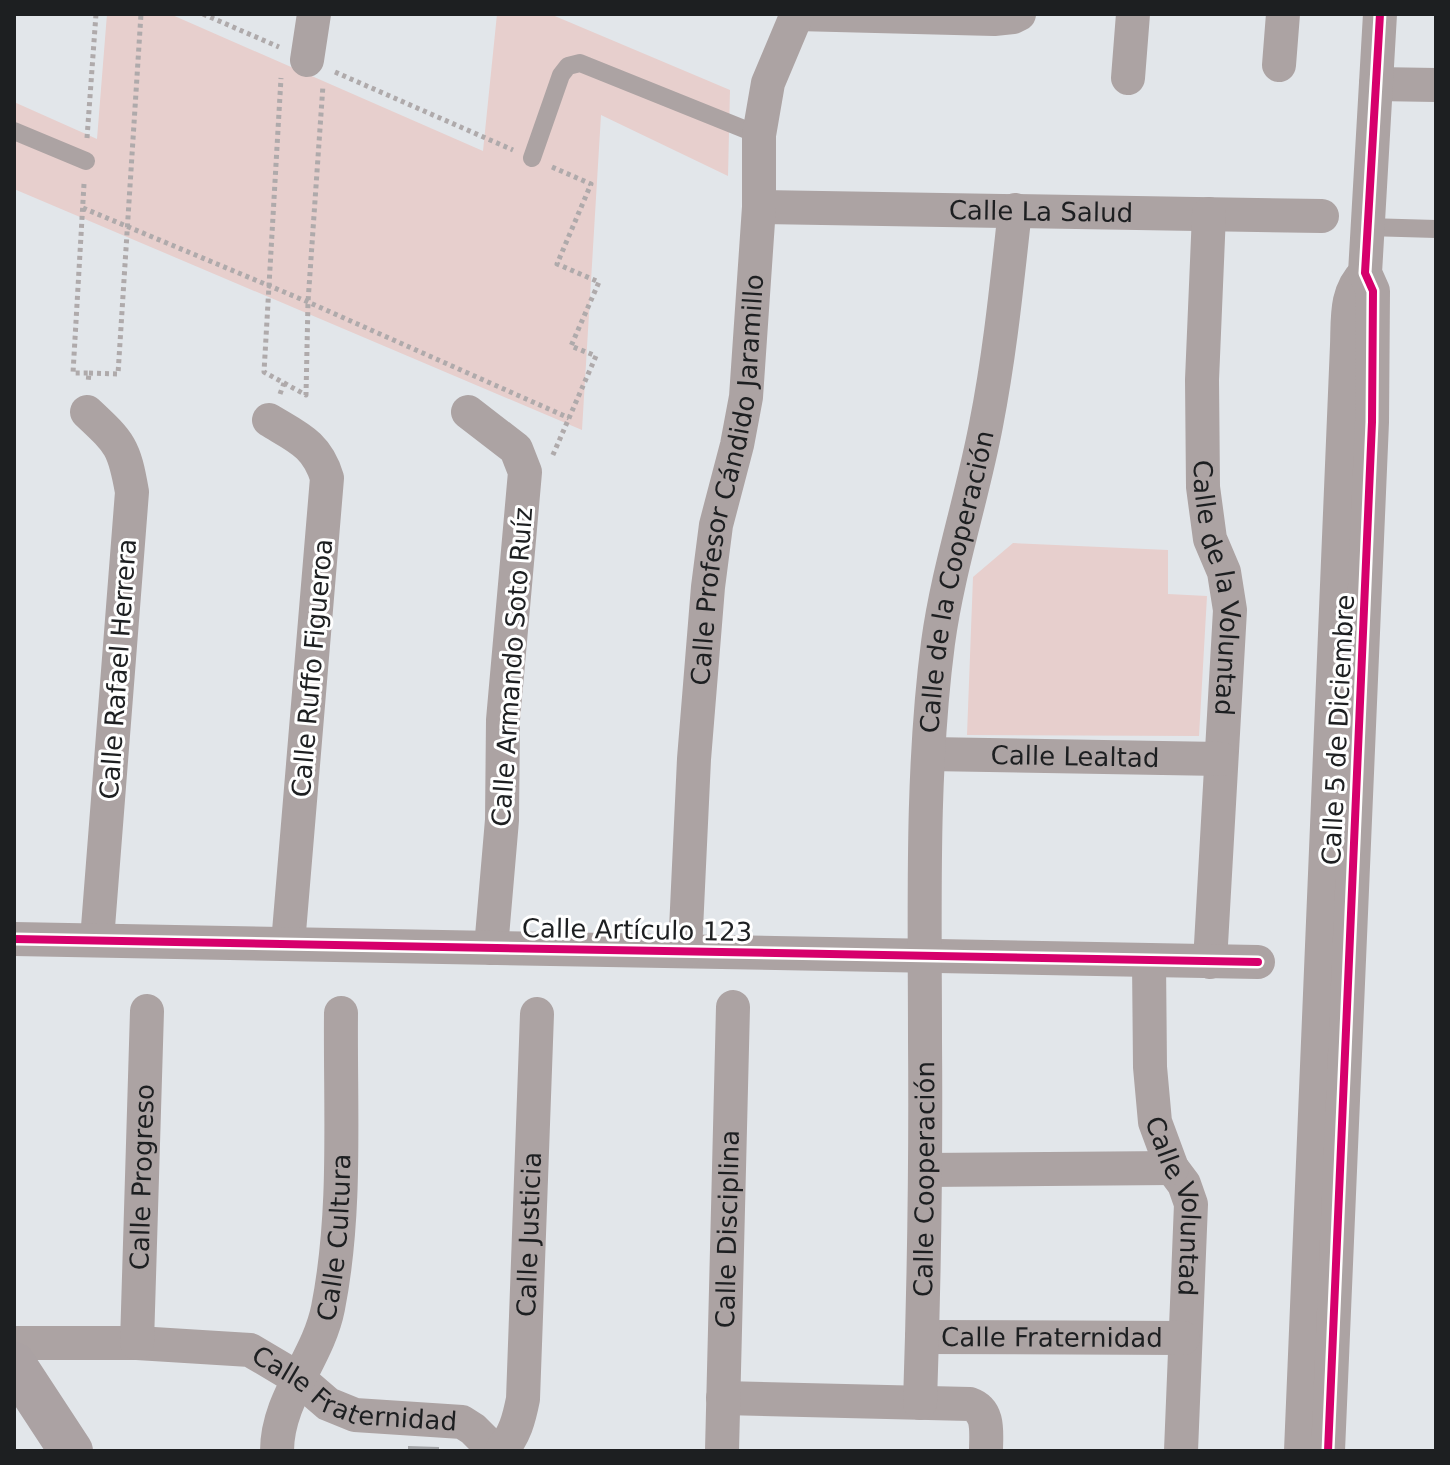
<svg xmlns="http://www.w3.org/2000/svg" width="1450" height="1465" font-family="'DejaVu Sans',sans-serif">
<rect width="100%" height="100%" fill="#e2e6ea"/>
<g fill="#e7cfcd">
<path d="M107,14H170L483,151L497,14H550L730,90L728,176L601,115L582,430L14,189V102L97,139Z"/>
<path d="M1013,543L1168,550V594L1207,596L1199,736L967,735L973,577Z"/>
</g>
<path fill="#a3a5a8" d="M408,1446L439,1447V1451H408Z"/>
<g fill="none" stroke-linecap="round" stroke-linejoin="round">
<g stroke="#afaaab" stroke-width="5" stroke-dasharray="4 4" stroke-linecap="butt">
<path d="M203,14L279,47"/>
<path d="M335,72L513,150"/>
<path d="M87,138L96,14"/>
<path d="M552,167L591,184L557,264L599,282L571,346L596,356L552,457"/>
<path d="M84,184L73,373H89L88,383"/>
<path d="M83,208L308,302L569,418"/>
<path d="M89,373L118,374L141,14"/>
<path d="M284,383L306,395L308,302L323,85"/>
<path d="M280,394L284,383L264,372L281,78"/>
</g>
<g stroke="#aca3a3" stroke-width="18">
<path d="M14,131L86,161"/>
<path d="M532,158L561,75L568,66L580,63L759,135"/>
<path d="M1367,227L1436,229"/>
</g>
<g stroke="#aca3a3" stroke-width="34">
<path d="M797,14L994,19L1013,17L1019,14"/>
<path d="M307,60L314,14"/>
<path d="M1279,65L1283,14"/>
<path d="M1128,78L1133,14"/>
<path d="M1376,84L1436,85"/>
<path id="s1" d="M759,207L1322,216"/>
<path id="s2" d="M1209,214L1202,380L1203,487L1210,539L1224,572L1230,610L1210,962"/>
<path d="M87,412C120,443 124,446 132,492L97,940"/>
<path d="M468,412L516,449L525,472L503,720L502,820L491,948"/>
<path d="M269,420C297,437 317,444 327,478L288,944"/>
<path id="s3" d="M929,754L1221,759"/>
<path d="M14,939L1258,962"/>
<path id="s4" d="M685,951L694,759L708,587L716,525L737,445L746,397L759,207V135L768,83L797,14"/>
<path id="s5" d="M1149,961L1150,1067L1155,1122L1172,1168L1184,1184L1191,1204L1181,1451"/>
<path d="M926,1170L1172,1168"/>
<path id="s6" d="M922,1337L1183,1338"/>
<path id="s7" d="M14,1343H137L250,1350L299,1379L328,1404L355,1415L462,1422L473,1429L495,1451"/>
<path id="s8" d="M137,1343L147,1011"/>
<path d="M723,1398L970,1404C990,1411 986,1433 986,1451"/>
<path id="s9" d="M920,1403C924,1283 926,1162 925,1041C925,910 921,773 938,643C948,569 972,499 986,425C1000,354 1007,282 1015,210"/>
<path id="s10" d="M277,1451C277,1398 318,1359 328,1308C347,1212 340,1110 341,1013"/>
<path id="s11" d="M501,1451C515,1435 519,1419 523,1399L537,1014"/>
<path id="s12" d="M722,1451L733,1007"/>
<path d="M1301,1451L1347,345C1348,320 1345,292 1365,273"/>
<path d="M1328,1451L1372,422L1373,291L1365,273L1380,14"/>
</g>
<path stroke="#aba2a3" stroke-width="44" d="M14,1364L71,1451"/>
<g stroke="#fff" stroke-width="13">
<g id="cycleway">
<path d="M14,939L1258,962"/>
<path d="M1328,1451L1372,422L1373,291L1365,273L1380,14"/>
</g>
</g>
<use href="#cycleway" stroke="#d6006c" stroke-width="8"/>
</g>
<g text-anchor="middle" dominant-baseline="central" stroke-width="6" stroke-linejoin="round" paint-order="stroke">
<g font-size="26" fill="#1d1f21" stroke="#fff">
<text stroke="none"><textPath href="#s1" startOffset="282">Calle La Salud</textPath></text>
<text stroke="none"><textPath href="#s4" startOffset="474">Calle Profesor Cándido Jaramillo</textPath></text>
<text stroke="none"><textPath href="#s9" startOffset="824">Calle de la Cooperación</textPath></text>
<text stroke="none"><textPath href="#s2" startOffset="376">Calle de la Voluntad</textPath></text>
<text transform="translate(512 667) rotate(-86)">Calle Armando Soto Ruíz</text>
<text transform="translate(312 668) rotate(-85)">Calle Ruffo Figueroa</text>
<text transform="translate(118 669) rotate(-86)">Calle Rafael Herrera</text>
<text transform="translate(1338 730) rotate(-87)">Calle 5 de Diciembre</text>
<text stroke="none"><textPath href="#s3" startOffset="146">Calle Lealtad</textPath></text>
<text transform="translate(637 930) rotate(1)">Calle Artículo 123</text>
<text stroke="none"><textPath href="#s8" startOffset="166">Calle Progreso</textPath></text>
<text stroke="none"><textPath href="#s9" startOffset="224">Calle Cooperación</textPath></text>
<text stroke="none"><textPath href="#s5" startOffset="250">Calle Voluntad</textPath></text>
<text stroke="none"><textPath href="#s12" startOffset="222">Calle Disciplina</textPath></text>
<text stroke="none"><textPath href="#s11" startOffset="222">Calle Justicia</textPath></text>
<text stroke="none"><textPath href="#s10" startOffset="224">Calle Cultura</textPath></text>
<text stroke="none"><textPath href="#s6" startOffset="130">Calle Fraternidad</textPath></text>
<text stroke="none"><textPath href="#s7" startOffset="352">Calle Fraternidad</textPath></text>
</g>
</g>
<rect width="1450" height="1465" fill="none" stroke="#1d1f21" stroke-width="32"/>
</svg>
